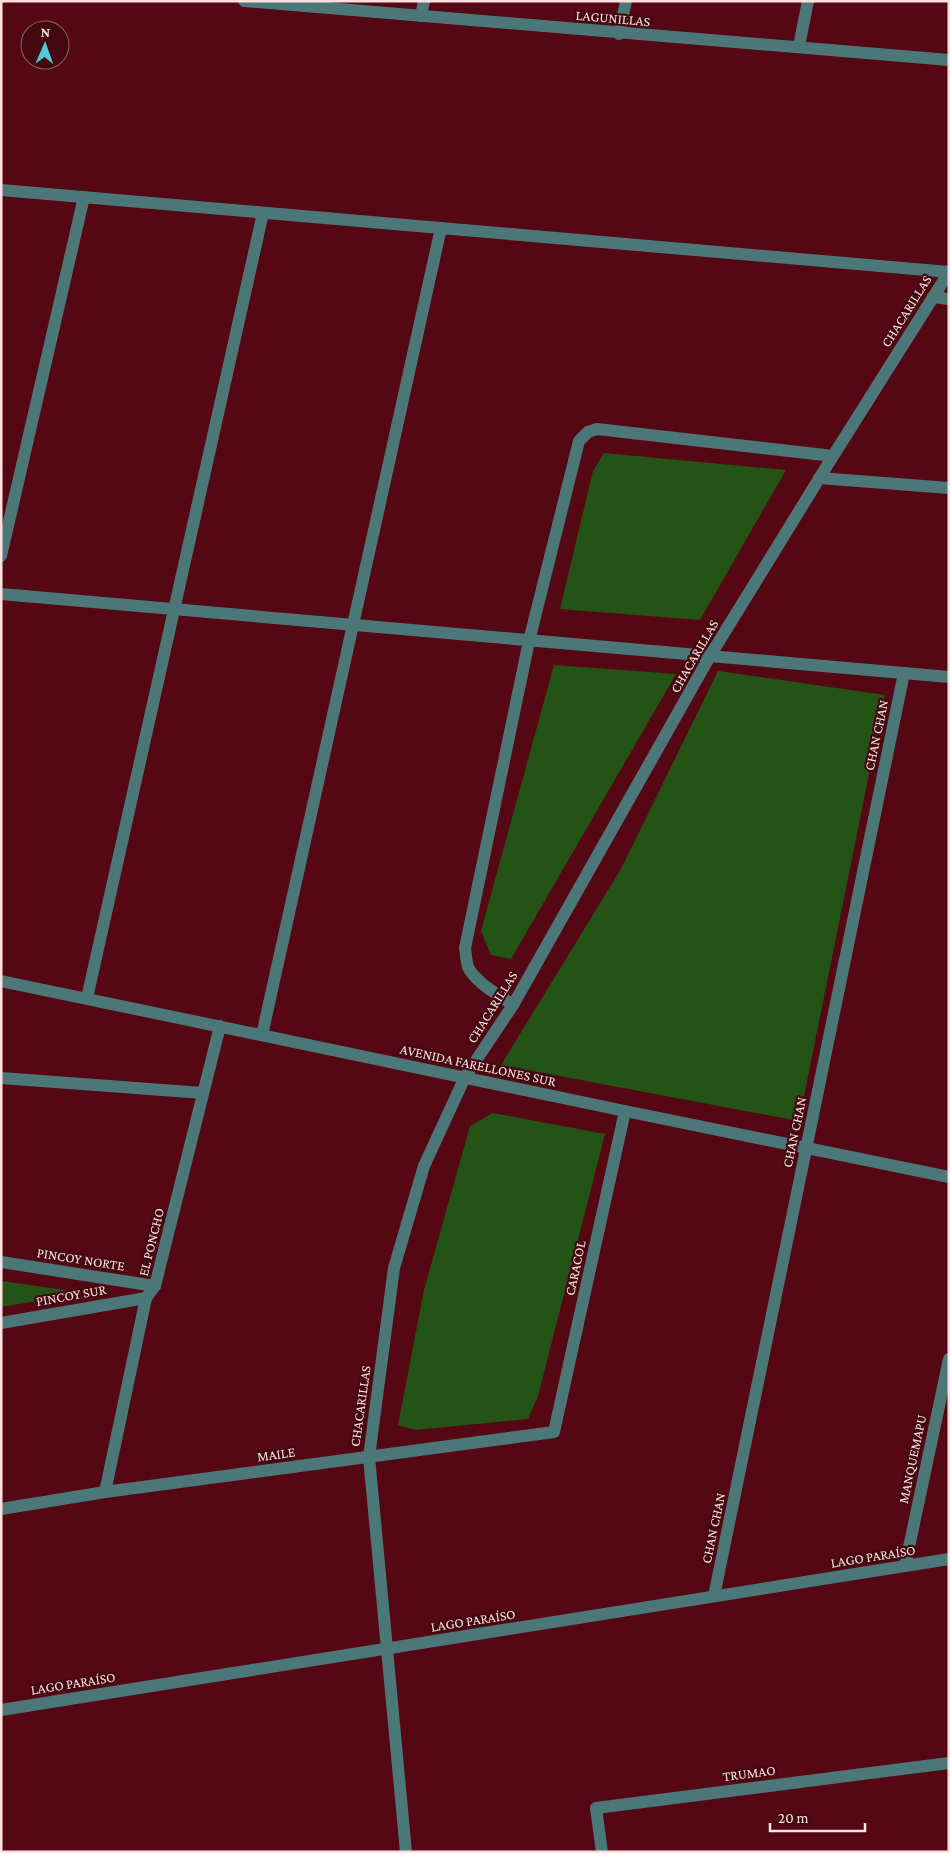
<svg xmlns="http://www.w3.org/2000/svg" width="950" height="1853" font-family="'Crimson Pro',serif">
<rect width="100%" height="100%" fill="#550814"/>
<g fill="#235416">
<path d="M604,453L786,470L700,620L560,609L593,471Z"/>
<path d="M554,665L676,674L511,959L491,955L481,931Z"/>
<path d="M718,671L885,695L799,1121L501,1065L621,869Z"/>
<path d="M493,1113L605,1134L538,1396L528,1419L415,1430L398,1425L424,1290L470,1126Z"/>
<path d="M1,1281L86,1293L1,1307Z"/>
</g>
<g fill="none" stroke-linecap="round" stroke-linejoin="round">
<g stroke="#4b7779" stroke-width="12">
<path d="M244,1L949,60"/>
<path d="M421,16L424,1"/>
<path d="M619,34L626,1"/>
<path d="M799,46L808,1"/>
<path d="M1,190L949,272"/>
<path d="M933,297L949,299"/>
<path d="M819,478L949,488"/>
<path d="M1,556L84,197"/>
<path d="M1,594L949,677"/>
<path d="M1,981L625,1111L949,1177"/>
<path d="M87,998L263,213"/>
<path d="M513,1005C499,995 476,983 468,967C466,961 466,954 465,948L529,641L579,441L588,432L597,429L833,456"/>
<path d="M262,1035L441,228"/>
<path d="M1,1078L203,1093"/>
<path d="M1,1262L155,1286"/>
<path d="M1,1323L146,1298"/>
<path d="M105,1492L146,1298L155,1286L220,1026"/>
<path d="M1,1509L105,1492L554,1432L625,1111"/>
<path d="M905,1566L949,1359"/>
<path d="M714,1596L904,673"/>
<path d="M1,1710L949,1559"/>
<path d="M406,1852L369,1457L394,1268L424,1166L465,1077L513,1005L710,656L833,456L949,272"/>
<path d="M602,1852L596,1808L949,1763"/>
</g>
</g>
<g text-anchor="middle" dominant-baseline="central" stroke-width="4.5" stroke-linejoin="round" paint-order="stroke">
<g font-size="14" fill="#fee1e0" stroke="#430910">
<text transform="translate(613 18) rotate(5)">LAGUNILLAS</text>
<text transform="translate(906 311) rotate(-58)">CHACARILLAS</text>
<text transform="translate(694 656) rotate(-60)">CHACARILLAS</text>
<text transform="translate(876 735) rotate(-78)">CHAN CHAN</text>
<text transform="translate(492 1007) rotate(-58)">CHACARILLAS</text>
<text transform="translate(478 1065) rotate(12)">AVENIDA FARELLONES SUR</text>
<text transform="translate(794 1132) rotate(-78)">CHAN CHAN</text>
<text transform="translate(151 1242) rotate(-76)">EL PONCHO</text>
<text transform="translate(81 1259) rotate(9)">PINCOY NORTE</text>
<text transform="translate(575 1268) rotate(-78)">CARACOL</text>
<text transform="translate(71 1295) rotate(-10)">PINCOY SUR</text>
<text transform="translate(360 1406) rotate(-82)">CHACARILLAS</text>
<text transform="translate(276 1454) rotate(-8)">MAILE</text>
<text transform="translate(912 1459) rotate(-78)">MANQUEMAPU</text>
<text transform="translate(713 1528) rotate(-78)">CHAN CHAN</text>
<text transform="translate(873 1556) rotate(-9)">LAGO PARAÍSO</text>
<text transform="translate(473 1620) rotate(-9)">LAGO PARAÍSO</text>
<text transform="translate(73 1683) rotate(-9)">LAGO PARAÍSO</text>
<text transform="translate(749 1773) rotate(-7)">TRUMAO</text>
</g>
</g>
<rect width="950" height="1853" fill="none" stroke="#fee1e0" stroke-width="5"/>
<g transform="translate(45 45) rotate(2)"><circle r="24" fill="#430910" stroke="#8e5f63"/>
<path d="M0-4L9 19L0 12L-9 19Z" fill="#51ccd2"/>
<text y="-8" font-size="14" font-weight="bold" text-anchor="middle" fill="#fee1e0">N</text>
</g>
<path d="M770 1823v8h95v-8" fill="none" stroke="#fee1e0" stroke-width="2.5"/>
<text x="778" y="1823" font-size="15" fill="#fee1e0" stroke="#430910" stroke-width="4" paint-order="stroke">20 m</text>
</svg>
